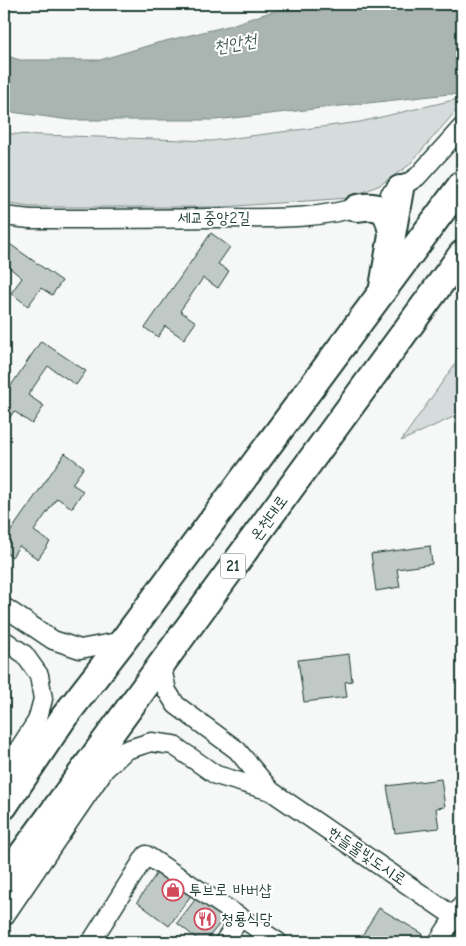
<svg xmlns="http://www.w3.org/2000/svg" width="466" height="946" font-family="'Comic Neue','Poor Story',sans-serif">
<rect width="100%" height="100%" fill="#f6f7f7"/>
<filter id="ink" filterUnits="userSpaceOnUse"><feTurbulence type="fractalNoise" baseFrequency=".02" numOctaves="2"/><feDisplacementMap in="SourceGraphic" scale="10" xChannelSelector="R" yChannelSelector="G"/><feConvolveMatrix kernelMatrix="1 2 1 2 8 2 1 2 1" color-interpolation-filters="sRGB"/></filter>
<g filter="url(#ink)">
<g fill="#d6dcdb" stroke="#7a8c88">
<path d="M462,98V104L408,166L380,185L349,198L222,207H29L4,203V132L13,134L211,141L360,122Z"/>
<path d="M462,354V413L401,441Z"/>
</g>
<path fill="#aab5b1" stroke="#72857f" d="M295,4H462V95L449,94L215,120H70L4,111V55L20,60H100L157,43L228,26Z"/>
<g fill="#c0c9c6" stroke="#1f3d34">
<path d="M211,233L230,247L218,264L229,271L218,288L203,278L180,311L196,322L184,339L165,326L158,337L145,328Z"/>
<path d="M4,240L62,281L52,295L41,288L28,306L11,293L22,278L4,263Z"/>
<path d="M41,341L86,371L76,385L48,366L28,395L44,406L32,424L14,411L7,422L4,420V396Z"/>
<path d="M65,453L84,467L72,484L83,491L72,508L57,498L34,531L50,542L38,559L19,546L12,557L4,551V541Z"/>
<path d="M430,546L432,564L397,569L400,587L376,591L371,554Z"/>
<path d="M349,654L352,681L345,682L347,697L304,702L298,660Z"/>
<path d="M441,779L445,807L436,808L439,828L395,833L387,786Z"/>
<path d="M159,870L192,894L169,926L137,902Z"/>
<path d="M198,896L225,917L205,942H201L177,923Z"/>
<path d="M379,908L423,934L418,942H358Z"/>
</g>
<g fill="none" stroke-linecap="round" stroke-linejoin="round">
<g stroke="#1f3d34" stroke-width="21">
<g id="minor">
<path d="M390,194L417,177L462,127"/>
<path d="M4,216L30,219C91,219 152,219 212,218C262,218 320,221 367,204"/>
<path d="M4,607L53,640L80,649L123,641"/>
<path d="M4,640L24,654L39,675L43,699L37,721L4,772"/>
<path d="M167,659L163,673L167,691L176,705L237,750L271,791L462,922"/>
<path d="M4,917L105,769L126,750L151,742L173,745L216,775L271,791"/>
<path d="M91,942L146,855L278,942"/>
<path d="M224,942L240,918"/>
<path d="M438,942L462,905"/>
</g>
</g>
<g stroke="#1f3d34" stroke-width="30">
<g id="highway">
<path d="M357,208C382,204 388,209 392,234"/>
<path d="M383,287L400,189"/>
<path d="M4,806L64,717L123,641L462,184"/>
<path d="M4,879L462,254"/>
</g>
</g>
<use href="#minor" stroke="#fff" stroke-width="18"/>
<use href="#highway" stroke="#fff" stroke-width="26"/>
</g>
</g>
<defs>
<g id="shop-ring" transform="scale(1.125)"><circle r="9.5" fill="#fff" stroke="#d1495b" stroke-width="1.5"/><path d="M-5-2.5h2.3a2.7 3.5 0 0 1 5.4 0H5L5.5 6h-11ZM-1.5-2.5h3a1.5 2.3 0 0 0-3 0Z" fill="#d1495b"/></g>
<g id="restaurant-ring" transform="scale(1.125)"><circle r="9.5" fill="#fff" stroke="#d1495b" stroke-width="1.5"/><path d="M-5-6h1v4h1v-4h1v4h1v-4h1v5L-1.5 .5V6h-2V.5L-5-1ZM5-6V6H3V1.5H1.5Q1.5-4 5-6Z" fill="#d1495b"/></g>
</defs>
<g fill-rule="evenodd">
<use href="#shop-ring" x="173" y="890"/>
<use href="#restaurant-ring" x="205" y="919"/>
</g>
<g text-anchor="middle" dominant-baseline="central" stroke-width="4" stroke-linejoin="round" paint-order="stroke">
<rect fill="#fff" stroke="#627771" stroke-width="1" x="220.5" y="553.5" width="25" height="25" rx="4"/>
<g font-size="15" font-weight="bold" fill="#1f3d34">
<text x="233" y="566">21</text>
</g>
<g font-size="16" fill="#1f3d34" stroke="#fff">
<text x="214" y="218">세교중앙2길</text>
<text transform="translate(269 518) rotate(-54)">온천대로</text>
<text transform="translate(367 856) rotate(34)">한들물빛도시로</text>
</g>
<g font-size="16" fill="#1f3d34" stroke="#fff" text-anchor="start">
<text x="189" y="890">투브로 바버샵</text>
<text x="221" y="919">청룡식당</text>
</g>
<g font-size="18" font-style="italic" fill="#49615a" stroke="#fff">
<text transform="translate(235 44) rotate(-10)">천안천</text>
</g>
</g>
<rect width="466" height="946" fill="none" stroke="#fff" stroke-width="20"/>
<rect x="10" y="10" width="446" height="926" fill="none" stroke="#1f3d34" stroke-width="2" filter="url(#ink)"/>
</svg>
